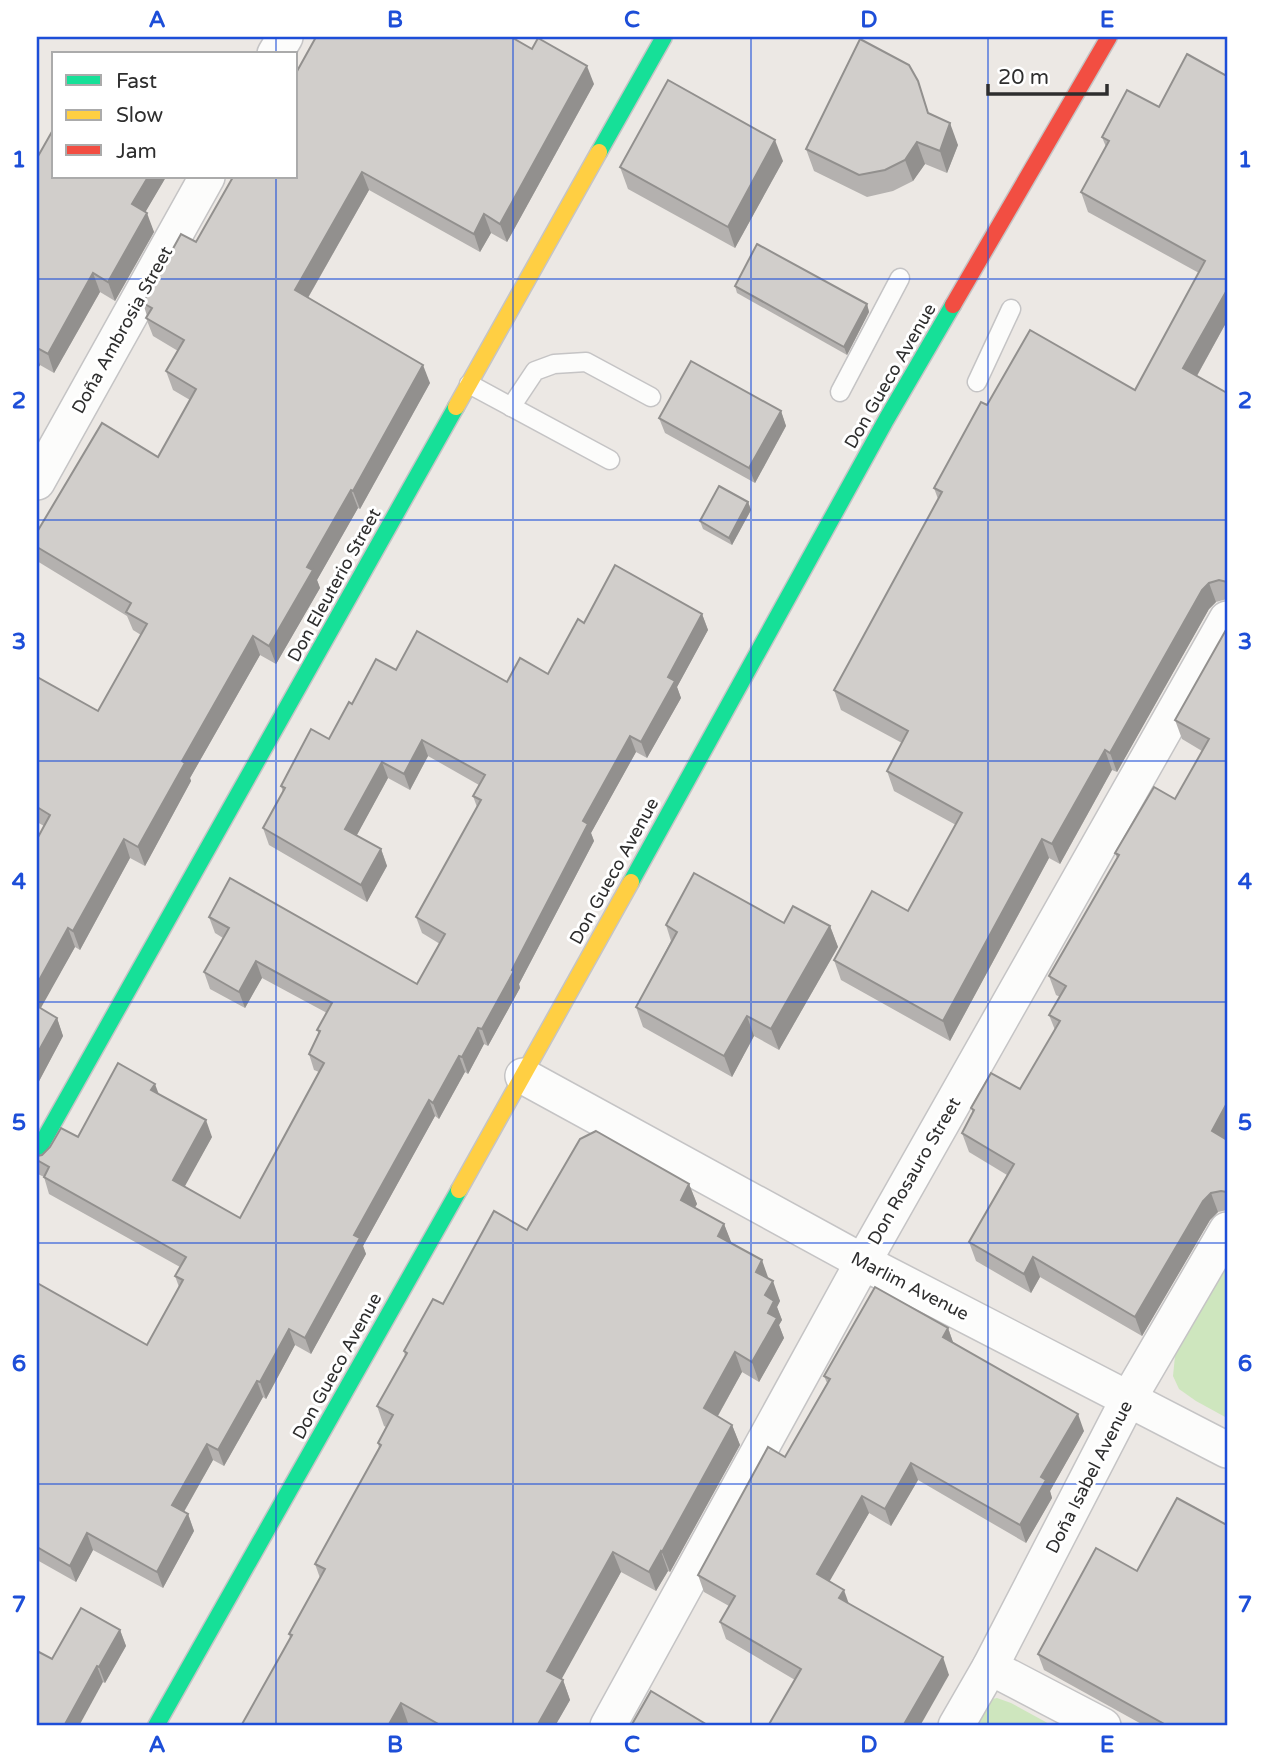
<svg xmlns="http://www.w3.org/2000/svg" width="1264" height="1763" font-family="'Varela Round',sans-serif">
<rect width="100%" height="100%" fill="#ece8e4"/>
<g fill="#cee6be">
<path d="M1227,1266V1418L1196,1401L1179,1389L1173,1376L1175,1356Z"/>
<path d="M997,1698L1011,1703L1053,1726H966L983,1701Z"/>
</g>
<g fill="none" stroke-linecap="round" stroke-linejoin="round">
<g stroke="#c5c4c5" stroke-width="21">
<g id="lane">
<path d="M977,382L1011,309"/>
<path d="M469,384L610,460"/>
<path d="M840,392L900,278"/>
<path d="M511,407L535,371L554,364L586,362L651,397"/>
</g>
</g>
<g stroke="#c5c4c5" stroke-width="38">
<g id="street">
<path d="M275,54L285,37"/>
<path d="M37,482L207,177"/>
<path d="M523,1076L863,1262L1227,1450"/>
<path d="M990,1667L1103,1726"/>
<path d="M608,1726L863,1262L1227,619"/>
<path d="M956,1726L990,1667L1129,1398L1227,1230"/>
</g>
</g>
<g stroke="#c5c4c5" stroke-width="19">
<g id="fast">
<path d="M599,152L664,37"/>
<path d="M631,882L886,420L953,305"/>
<path d="M37,1152L456,407"/>
<path d="M156,1726L459,1190"/>
</g>
</g>
<g stroke="#c5c4c5" stroke-width="19">
<g id="slow">
<path d="M456,407L599,152"/>
<path d="M459,1190L631,882"/>
</g>
</g>
<g stroke="#c5c4c5" stroke-width="19">
<path id="jam" d="M953,305L1109,37"/>
</g>
<use href="#lane" stroke="#fcfcfb" stroke-width="18"/>
<use href="#street" stroke="#fcfcfb" stroke-width="35"/>
<use href="#fast" stroke="#16e098" stroke-width="16"/>
<use href="#slow" stroke="#ffcf43" stroke-width="16"/>
<use href="#jam" stroke="#f24e42" stroke-width="16"/>
</g>
<g fill="#b4b1af">
<path d="M1227,76V321L1197,376L1227,393V599L1216,602L1209,609L1117,772L1112,770L1060,864L1049,858L950,1041L841,980L834,960L908,911L956,825L894,791L887,771L902,743L841,710L834,690L938,499L934,488L987,405L1135,390L1199,273L1088,212L1081,192L1106,147L1102,137L1159,107Z"/>
<path d="M594,84L507,242L491,233L480,252L369,190L308,298L430,383L360,509L358,508L317,580L320,588L276,664L260,655L190,778L191,781L145,866L130,858L80,950L75,947L40,1008L57,1018L63,1036L37,1085V839L44,826L37,822V677L98,711L141,635L133,630L127,616L37,561V532L158,457L190,400L173,390L166,371L178,351L153,336L146,318L147,316L143,303L196,242L233,177Z"/>
<path d="M930,113L958,145L947,173L925,164L913,181L893,191L867,197L814,171L806,149Z"/>
<path d="M37,158L54,177H166L145,212L154,232L115,301L100,292L54,373L40,365L37,370Z"/>
<path d="M783,161L735,248L628,189L620,167Z"/>
<path d="M735,286L867,304L869,312L847,355L737,293Z"/>
<path d="M781,411L786,426L755,483L665,433L659,418Z"/>
<path d="M748,502L751,510L732,545L703,529L700,521Z"/>
<path d="M702,614L708,630L677,687L681,698L647,758L636,752L591,833L594,841L519,984L520,988L488,1046L484,1044L468,1074L465,1072L439,1119L435,1116L363,1246L366,1254L311,1354L295,1345L266,1399L263,1397L224,1466L213,1460L184,1512L188,1514L194,1531L163,1588L93,1550L76,1582L37,1560V1283L147,1345L179,1287L175,1276L180,1267L49,1194L44,1177L38,1174L37,1171V1156L78,1137L159,1094L212,1137L184,1186L240,1218L319,1072L314,1070L309,1054L319,1034L317,1030L327,1013L262,978L245,1008L210,989L204,972L223,938L215,933L209,917L417,984L440,944L422,933L416,917L477,807L473,796L479,785L428,756L410,790L388,778L356,836L381,849L387,866L367,902L269,845L263,828L283,792L281,786L329,739L352,704L396,670L507,682L548,674L584,623Z"/>
<path d="M1227,628V1136L1226,1139L1227,1140V1210L1218,1212L1210,1220L1142,1336L1040,1277L1031,1293L976,1261L969,1242L1007,1175L969,1152L962,1133L973,1113L971,1108L1020,1089L1055,1030L1049,1015L1060,997L1056,995L1049,976L1117,858L1115,853L1175,799L1202,751L1182,739L1175,720Z"/>
<path d="M784,923L830,926L838,947L779,1050L754,1036L732,1077L643,1027L636,1007L671,941L666,925Z"/>
<path d="M689,1184L697,1204L694,1208L724,1224L731,1243L769,1279L780,1301L777,1307L782,1320L779,1325L784,1338L759,1382L742,1372L718,1416L732,1425L740,1445L670,1572L668,1571L656,1591L621,1572L561,1679L563,1680L570,1700L555,1726H414L408,1723L407,1726H241L290,1638L289,1634L320,1578L315,1564L379,1448L378,1443L386,1427L384,1426L377,1406L405,1356L404,1351L443,1304L527,1230Z"/>
<path d="M948,1328L953,1342L1084,1431L1050,1491L1052,1498L1026,1543L918,1480L891,1526L869,1513L829,1581L848,1603L949,1675L795,1680L726,1639L720,1622L729,1606L704,1592L698,1575L785,1457L827,1383L824,1376Z"/>
<path d="M1137,1571L1227,1726H1145L1044,1670L1038,1654Z"/>
<path d="M120,1630L126,1646L105,1683L52,1659Z"/>
</g>
<g fill="#92908e">
<path d="M587,66L594,84L507,242L500,224Z"/>
<path d="M950,123L958,145L947,173L940,151Z"/>
<path d="M775,140L783,161L735,248L728,227Z"/>
<path d="M917,142L925,164L913,181L905,160Z"/>
<path d="M362,172L369,190L302,308L295,290Z"/>
<path d="M148,177H166L139,223L132,204Z"/>
<path d="M147,213L154,232L115,301L108,282Z"/>
<path d="M484,214L491,233L480,252L474,234Z"/>
<path d="M93,273L100,292L54,373L48,354Z"/>
<path d="M1227,290V321L1190,388L1183,368Z"/>
<path d="M867,304L869,312L847,355L844,347Z"/>
<path d="M37,356L40,365L37,370Z"/>
<path d="M423,365L430,383L360,509L353,491Z"/>
<path d="M781,411L786,426L755,483L749,468Z"/>
<path d="M351,490L358,508L317,580L320,588L276,664L269,646L307,567Z"/>
<path d="M748,502L751,510L732,545L729,538Z"/>
<path d="M1209,583L1216,602L1209,609L1117,772L1110,753L1202,590Z"/>
<path d="M702,614L708,630L677,687L681,698L647,758L641,742L668,677Z"/>
<path d="M253,636L260,655L190,778L191,781L145,866L138,847L182,761Z"/>
<path d="M630,736L636,752L591,833L594,841L519,984L520,988L488,1046L482,1029L583,821Z"/>
<path d="M422,740L428,756L410,790L404,774Z"/>
<path d="M1105,750L1112,770L1060,864L1052,844Z"/>
<path d="M382,762L388,778L351,846L345,829Z"/>
<path d="M124,839L130,858L80,950L73,931Z"/>
<path d="M1042,839L1049,858L950,1041L943,1021Z"/>
<path d="M381,849L387,866L367,902L361,885Z"/>
<path d="M830,926L838,947L779,1050L771,1029Z"/>
<path d="M68,928L75,947L37,1015V984Z"/>
<path d="M256,961L262,978L245,1008L239,992Z"/>
<path d="M747,1016L754,1036L732,1077L724,1056Z"/>
<path d="M57,1018L63,1036L37,1085V1054Z"/>
<path d="M478,1028L484,1044L468,1074L462,1057Z"/>
<path d="M459,1056L465,1072L439,1119L433,1103Z"/>
<path d="M155,1084L161,1100L151,1090Z"/>
<path d="M429,1100L435,1116L363,1246L366,1254L311,1354L305,1338L354,1235Z"/>
<path d="M1227,1103V1136L1219,1151L1212,1131Z"/>
<path d="M206,1120L212,1137L179,1197L173,1180Z"/>
<path d="M689,1184L697,1204L688,1220L681,1200Z"/>
<path d="M1211,1193L1218,1212L1210,1220L1142,1336L1135,1317L1203,1201Z"/>
<path d="M724,1224L732,1244L718,1236Z"/>
<path d="M1033,1257L1040,1277L1031,1293L1024,1274Z"/>
<path d="M762,1260L769,1280L756,1272Z"/>
<path d="M773,1281L780,1301L777,1307L782,1320L779,1325L784,1338L759,1382L752,1362L765,1295Z"/>
<path d="M948,1328L954,1345L943,1337Z"/>
<path d="M289,1329L295,1345L266,1399L260,1382Z"/>
<path d="M735,1352L742,1372L711,1428L704,1408Z"/>
<path d="M257,1381L263,1397L224,1466L218,1450Z"/>
<path d="M1078,1414L1084,1431L1050,1491L1052,1498L1026,1543L1020,1525L1041,1477Z"/>
<path d="M732,1425L740,1445L670,1572L662,1552Z"/>
<path d="M207,1444L213,1460L178,1522L172,1505Z"/>
<path d="M911,1463L918,1480L891,1526L885,1509Z"/>
<path d="M862,1496L869,1513L824,1591L817,1574Z"/>
<path d="M188,1514L194,1531L163,1588L157,1572Z"/>
<path d="M87,1533L93,1550L76,1582L70,1566Z"/>
<path d="M661,1551L668,1571L656,1591L649,1572Z"/>
<path d="M613,1552L621,1572L555,1691L547,1671Z"/>
<path d="M844,1590L850,1607L839,1598Z"/>
<path d="M120,1630L126,1646L105,1683L99,1667Z"/>
<path d="M943,1657L949,1675L920,1726H903Z"/>
<path d="M97,1666L103,1682L79,1726H64Z"/>
<path d="M563,1680L570,1700L555,1726H537Z"/>
<path d="M401,1703L408,1723L407,1726H388Z"/>
</g>
<g fill="#d1cecb" stroke="#92908e" stroke-width="2">
<path d="M316,37H511L532,49L538,38L587,66L500,224L484,214L474,234L362,172L295,290L423,365L353,491L351,490L307,567L313,570L269,646L253,636L182,761L185,763L138,847L124,839L73,931L68,928L37,984V839L50,815L37,807V677L98,711L147,624L126,612L131,603L37,547V532L102,423L158,457L196,389L166,371L184,340L146,318L152,308L143,303L181,234L196,242L233,177H296V73Z"/>
<path d="M860,39L909,65L918,81L928,113L950,123L940,151L917,142L905,160L885,170L859,175L806,149Z"/>
<path d="M1187,54L1227,76V290L1183,368L1227,393V582L1219,580L1209,583L1202,590L1110,753L1105,750L1052,844L1042,839L943,1021L834,960L872,891L908,911L962,813L887,771L908,731L834,690L942,492L934,488L981,402L987,405L1030,330L1135,390L1205,261L1081,192L1109,141L1102,137L1127,90L1159,107Z"/>
<path d="M668,80L775,140L728,227L620,167Z"/>
<path d="M54,128V177H148L132,204L147,213L108,282L93,273L48,354L37,348V158Z"/>
<path d="M757,244L867,304L844,347L735,286Z"/>
<path d="M691,361L781,411L749,468L659,418Z"/>
<path d="M719,486L748,502L729,538L700,521Z"/>
<path d="M615,565L702,614L668,677L675,681L641,742L630,736L583,821L588,824L512,970L514,971L482,1029L478,1028L462,1057L459,1056L433,1103L429,1100L354,1235L360,1238L305,1338L289,1329L260,1382L257,1381L218,1450L207,1444L172,1505L188,1514L157,1572L87,1533L70,1566L37,1547V1283L147,1345L183,1280L175,1276L186,1257L44,1177L49,1167L37,1160V1156L42,1155L50,1147L61,1128L78,1137L118,1063L155,1084L151,1090L206,1120L173,1180L240,1218L324,1063L309,1054L320,1031L317,1030L332,1003L256,961L239,992L204,972L229,928L209,917L230,878L417,984L445,934L416,917L481,800L473,796L485,775L422,740L404,774L382,762L345,829L381,849L361,885L263,828L285,788L281,786L311,729L329,739L349,702L352,704L376,659L396,670L417,631L507,682L520,658L548,674L578,619L584,623Z"/>
<path d="M1227,628V1103L1212,1131L1227,1140V1192L1221,1191L1211,1193L1203,1201L1135,1317L1033,1257L1024,1274L969,1242L1014,1164L962,1133L974,1110L971,1108L991,1073L1020,1089L1060,1021L1049,1015L1066,986L1049,976L1119,855L1115,853L1154,787L1175,799L1209,739L1175,720Z"/>
<path d="M694,873L784,923L793,906L830,926L771,1029L747,1016L724,1056L636,1007L677,932L666,925Z"/>
<path d="M37,1006L57,1018L37,1054Z"/>
<path d="M596,1131L689,1184L681,1200L724,1224L718,1236L762,1260L756,1272L773,1281L765,1295L774,1301L768,1313L777,1318L752,1362L735,1352L704,1408L732,1425L662,1552L661,1551L649,1572L613,1552L547,1671L563,1680L537,1726H442L401,1703L388,1726H241L292,1635L289,1634L325,1569L315,1564L381,1445L378,1443L393,1415L377,1406L407,1353L404,1351L433,1299L443,1304L494,1211L527,1230L580,1139Z"/>
<path d="M875,1287L948,1328L943,1337L1078,1414L1041,1477L1046,1480L1020,1525L911,1463L885,1509L862,1496L817,1574L844,1590L839,1598L943,1657L903,1726H768L801,1669L720,1622L735,1596L698,1575L768,1447L785,1457L830,1379L824,1376Z"/>
<path d="M1177,1498L1227,1525V1726H1168L1038,1654L1096,1548L1137,1571Z"/>
<path d="M81,1608L120,1630L99,1667L97,1666L64,1726H37V1651L52,1659Z"/>
<path d="M651,1691L709,1726H631Z"/>
</g>
<path fill="none" stroke="#1d4ed8" stroke-width="2" stroke-opacity="0.55" d="M276,37V54M513,37V1726M751,37V1726M988,37V1726M276,177V1726M37,279H1227M37,520H1227M37,761H1227M37,1002H1227M37,1243H1227M37,1484H1227"/>
<g text-anchor="middle" dominant-baseline="central" stroke-width="6" stroke-linejoin="round" paint-order="stroke">
<g font-size="18" fill="#2e2e2e" stroke="#fff">
<text transform="translate(122 330) rotate(-61)">Doña Ambrosia Street</text>
<text transform="translate(890 376) rotate(-60)">Don Gueco Avenue</text>
<text transform="translate(334 585) rotate(-61)">Don Eleuterio Street</text>
<text transform="translate(614 871) rotate(-61)">Don Gueco Avenue</text>
<text transform="translate(914 1171) rotate(-60)">Don Rosauro Street</text>
<text transform="translate(910 1286) rotate(27)">Marlim Avenue</text>
<text transform="translate(337 1366) rotate(-61)">Don Gueco Avenue</text>
<text transform="translate(1089 1477) rotate(-63)">Doña Isabel Avenue</text>
</g>
</g>
<rect width="1264" height="1763" fill="none" stroke="#ffffff" stroke-width="77"/>
<rect x="52" y="52" width="245" height="126" fill="#ffffff" stroke="#ababab" stroke-width="2"/>
<rect x="66" y="75" width="35" height="10" fill="#16e098" stroke="#ababab" stroke-width="2"/>
<text x="116" y="88" font-size="21" fill="#2e2e2e">Fast</text>
<rect x="66" y="110" width="35" height="10" fill="#ffcf43" stroke="#ababab" stroke-width="2"/>
<text x="116" y="122" font-size="21" fill="#2e2e2e">Slow</text>
<rect x="66" y="145" width="35" height="10" fill="#f24e42" stroke="#ababab" stroke-width="2"/>
<text x="116" y="158" font-size="21" fill="#2e2e2e">Jam</text>
<path d="M988 84v10h119v-10" fill="none" stroke="#2e2e2e" stroke-width="3.5"/>
<text x="998" y="84" font-size="21" fill="#2e2e2e" stroke="#ffffff" stroke-width="5" paint-order="stroke">20 m</text>
<rect x="38" y="38" width="1188" height="1686" fill="none" stroke="#1d4ed8" stroke-width="2.5"/>
<g font-size="23" text-anchor="middle" font-weight="bold" fill="#1d4ed8">
<text x="157" y="27">A</text>
<text x="395" y="27">B</text>
<text x="632" y="27">C</text>
<text x="869" y="27">D</text>
<text x="1107" y="27">E</text>
<text x="19" y="167">1</text>
<text x="1245" y="167">1</text>
<text x="19" y="408">2</text>
<text x="1245" y="408">2</text>
<text x="19" y="649">3</text>
<text x="1245" y="649">3</text>
<text x="19" y="889">4</text>
<text x="1245" y="889">4</text>
<text x="19" y="1130">5</text>
<text x="1245" y="1130">5</text>
<text x="19" y="1371">6</text>
<text x="1245" y="1371">6</text>
<text x="19" y="1612">7</text>
<text x="1245" y="1612">7</text>
<text x="157" y="1752">A</text>
<text x="395" y="1752">B</text>
<text x="632" y="1752">C</text>
<text x="869" y="1752">D</text>
<text x="1107" y="1752">E</text>
</g>
</svg>
